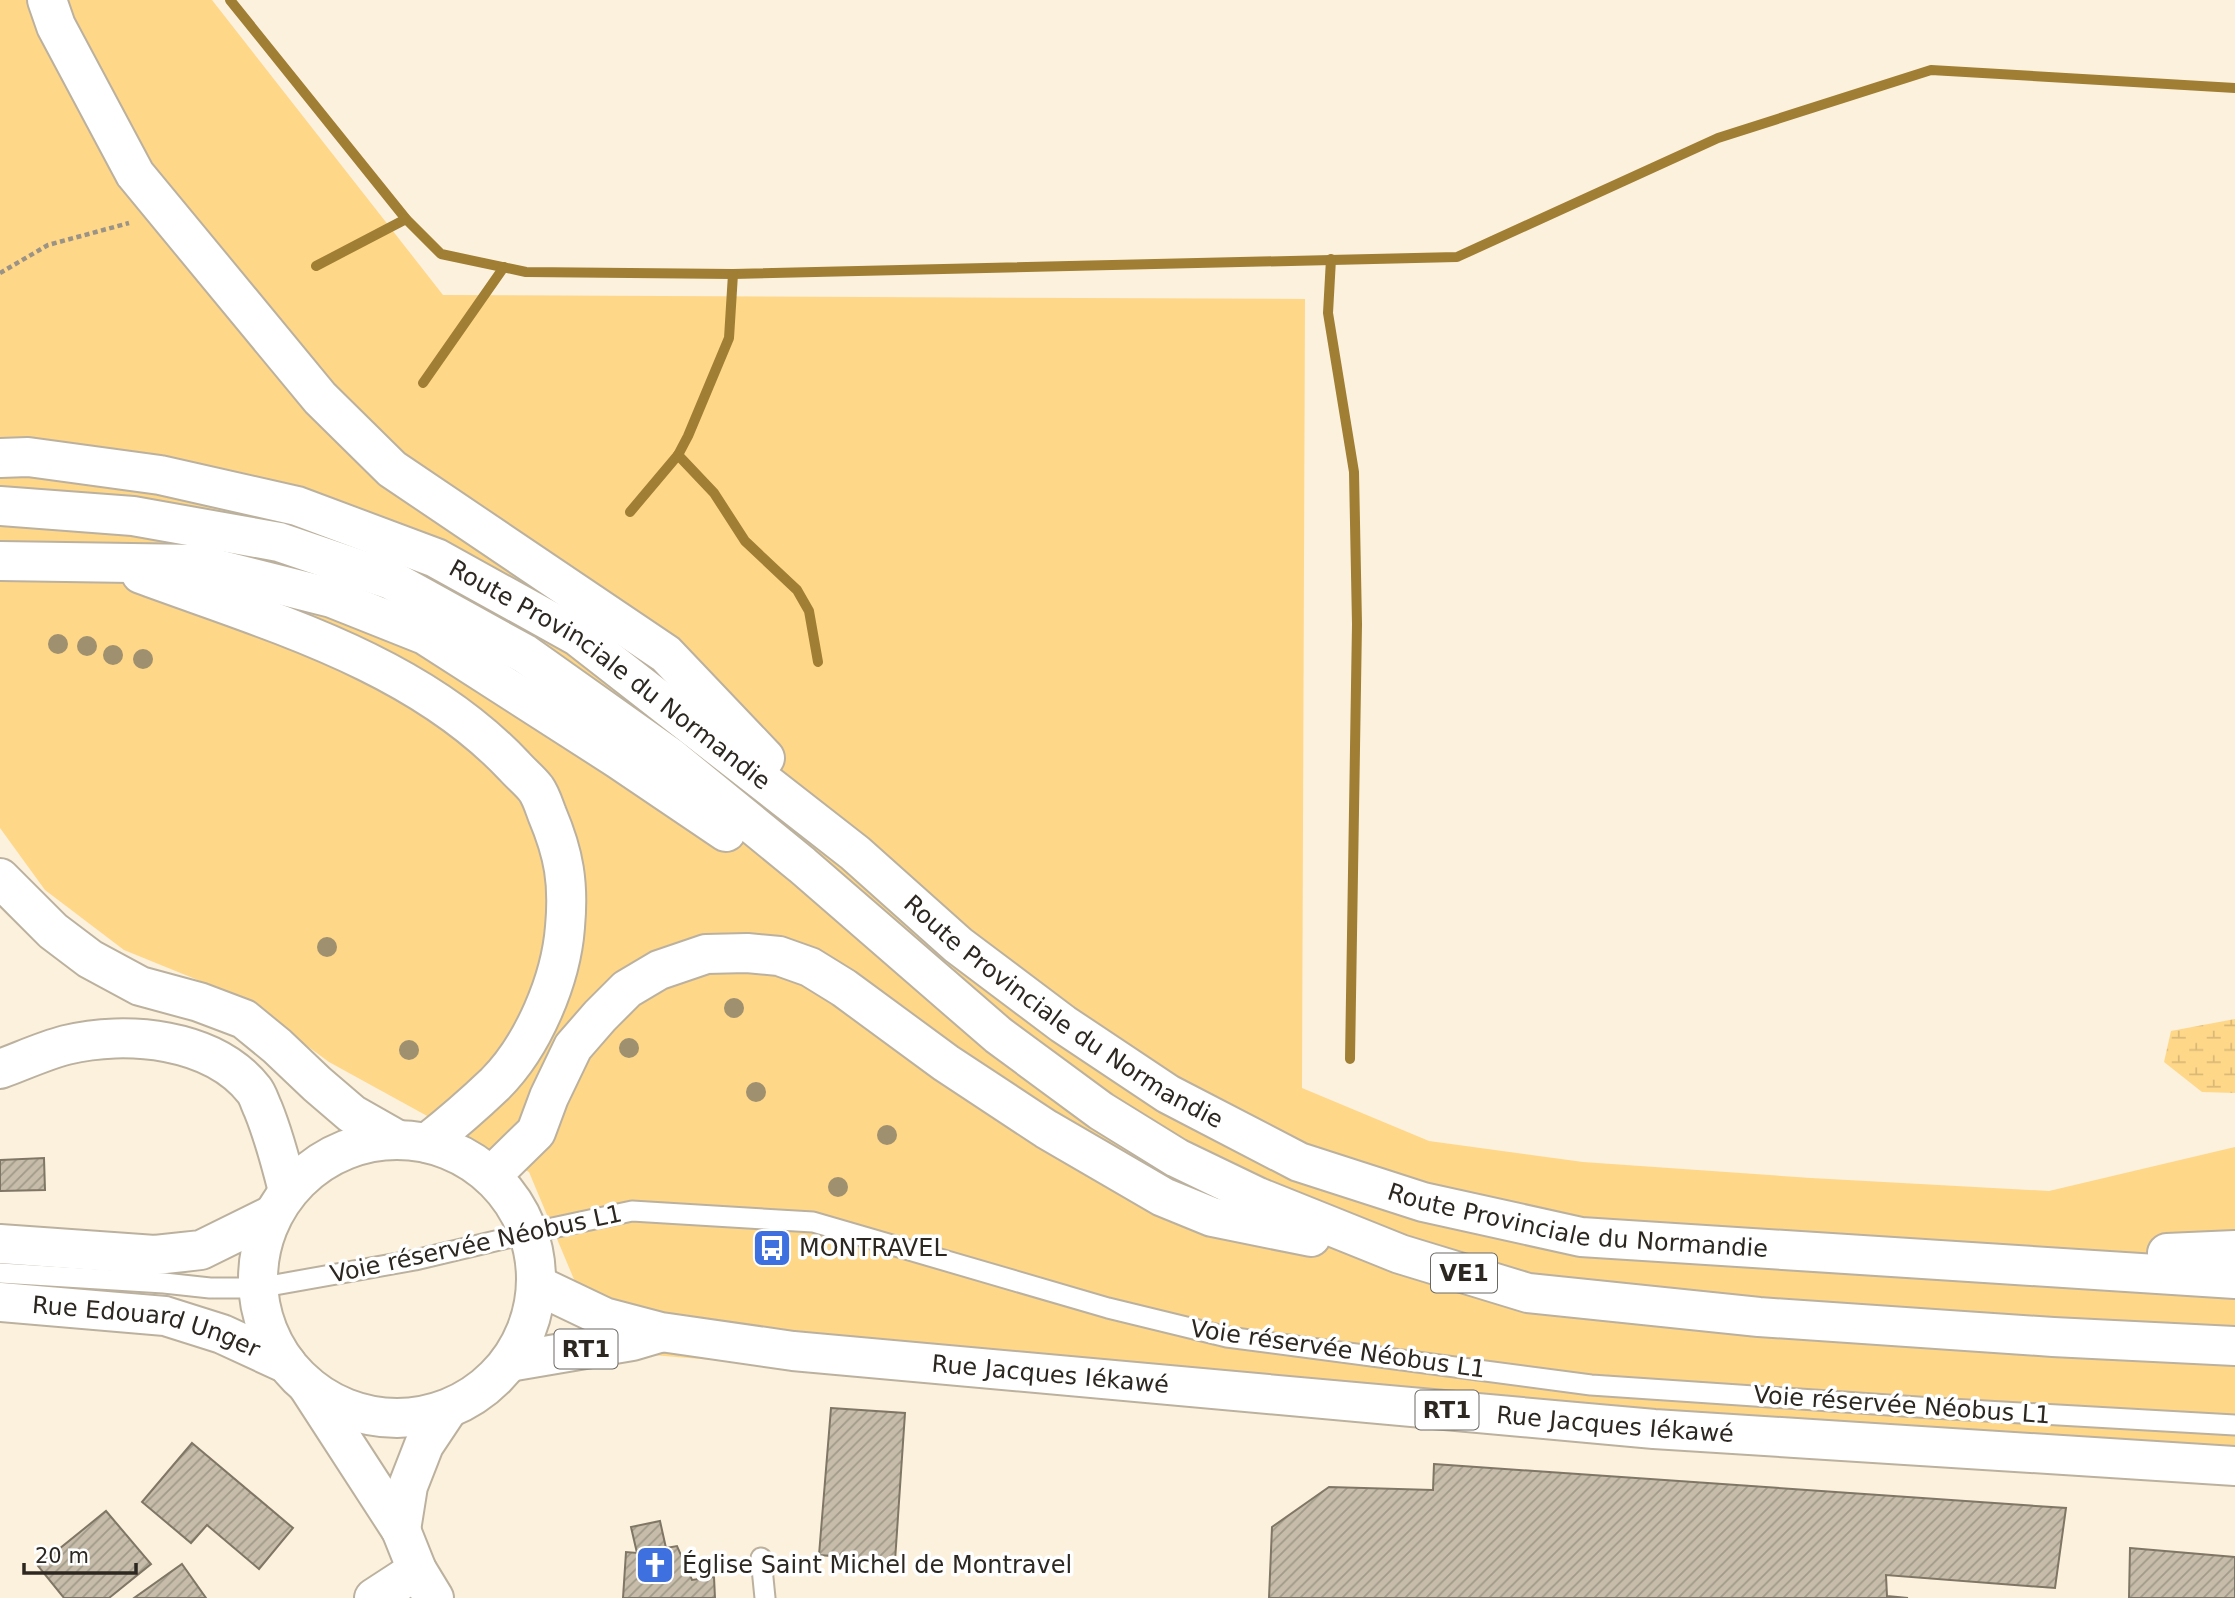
<svg xmlns="http://www.w3.org/2000/svg" width="2235" height="1598" font-family="'DejaVu Sans',sans-serif">
<defs>
<pattern id="wetland-marsh" width="20" height="14" patternUnits="userSpaceOnUse" patternTransform="scale(1.75)"><rect width="20" height="14" fill="#fed789"/><path d="M1 5h8M5 5V1M11 12h8M15 12V8" fill="none" stroke="#dab976"/></pattern>
<pattern id="building-hatch" width="6" height="6" patternUnits="userSpaceOnUse" patternTransform="scale(1.75)"><rect width="6" height="6" fill="#c6bca9"/><path d="M-1 1l2-2M0 6l6-6M5 7l2-2" fill="none" stroke="#a19989"/></pattern>
</defs>
<rect width="100%" height="100%" fill="#fcf1dd"/>
<path fill="#fed789" d="M0,0H212L443,295L1305,299L1302,1088L1429,1141L1583,1162L1811,1178L2049,1191L2235,1147V1486L604,1351L529,1172L329,1062L242,998L124,950L45,890L0,828Z"/>
<path fill="url(#wetland-marsh)" d="M2235,1019V1093L2202,1092L2164,1062L2171,1031Z"/>
<g fill="none" stroke-linecap="round" stroke-linejoin="round">
<g stroke="#a07e33" stroke-width="10">
<path d="M230,0L406,219L441,254L526,272L733,274L1457,257L1718,138L1931,70L2235,88"/>
<path d="M1331,259L1328,313L1354,472L1357,624L1350,1059"/>
<path d="M316,266L406,219"/>
<path d="M423,383L504,267"/>
<path d="M678,455L714,493L745,541L797,590L809,611L818,662"/>
<path d="M630,512L678,455L688,436L729,338L733,274"/>
</g>
</g>
<g fill="url(#building-hatch)" stroke="#807665" stroke-width="2">
<path d="M44,1158L45,1190L0,1191V1160Z"/>
<path d="M831,1408L905,1413L895,1561L819,1555Z"/>
<path d="M192,1443L293,1528L259,1569L207,1525L191,1543L142,1502Z"/>
<path d="M1434,1464L2066,1508L2055,1588L1886,1575L1887,1596L1908,1598H1269L1272,1527L1329,1487L1433,1490Z"/>
<path d="M106,1511L151,1564L109,1598H64L38,1566Z"/>
<path d="M660,1521L666,1548L677,1546L692,1580L714,1577L715,1598H623L626,1552L637,1553L631,1527Z"/>
<path d="M2130,1548L2235,1557V1598H2129Z"/>
<path d="M182,1564L206,1598H134Z"/>
</g>
<g fill="none" stroke-linecap="round" stroke-linejoin="round">
<g stroke="#bbb19e" stroke-width="23">
<g id="lane">
<path d="M0,1273L164,1283L210,1288H258L415,1260L529,1233L632,1211L813,1222L1108,1308L1227,1337L1591,1385L1933,1408L2235,1425"/>
<path d="M761,1558L765,1598"/>
</g>
</g>
<g stroke="#bbb19e" stroke-width="42">
<path id="street" d="M374,1598L417,1570"/>
</g>
<g stroke="#bbb19e" stroke-width="42">
<g id="secondary">
<path d="M0,1244L155,1255L183,1252L201,1250L272,1215"/>
<path id="s1" d="M0,1302L165,1316L222,1334L287,1364"/>
<path d="M307,1385L401,1530L417,1570L434,1598"/>
<path d="M401,1530L408,1486L424,1445L448,1409"/>
</g>
</g>
<g stroke="#bbb19e" stroke-width="42">
<g id="primary">
<path d="M0,878L53,931L90,959L140,986L199,1002L244,1019L277,1046L317,1084L352,1114L396,1139"/>
<circle cx="397" cy="1279" r="139"/>
<path id="s2" d="M537,1285L604,1317L661,1332L793,1351L1654,1429L2235,1466"/>
<path d="M509,1362L632,1341L659,1333"/>
</g>
</g>
<g stroke="#bbb19e" stroke-width="42">
<g id="highway">
<path d="M47,0L56,26L135,174L320,398L392,469L666,654L765,758"/>
<path id="s3" d="M0,458L28,457L160,475L297,506L436,558L577,636L855,853L958,945L1063,1024L1168,1094L1299,1162L1423,1202L1581,1237L2235,1279"/>
<path d="M0,506L133,516L279,542L391,580L525,654L670,757L802,865L998,1035L1101,1111L1177,1158L1258,1197L1400,1254L1528,1293L1759,1317L2053,1337L2235,1346"/>
<path d="M0,561L197,564L332,598L425,635L618,759L726,832"/>
<path d="M141,574C271,622 416,662 514,766C521,774 530,781 536,789C541,796 544,806 547,814C564,854 569,883 565,927C561,980 533,1046 495,1084C473,1105 451,1124 427,1143"/>
<path d="M0,1069C22,1061 43,1051 66,1045C126,1030 213,1038 254,1090C258,1095 260,1103 263,1109C274,1136 281,1163 288,1191"/>
<path d="M491,1176L536,1132L549,1097L573,1047L600,1016L627,989L659,970L706,954L747,953L779,956L810,967L844,988L946,1063L1046,1129L1163,1197L1212,1217L1311,1237"/>
<path d="M2167,1253L2235,1250"/>
</g>
</g>
<path stroke="#9b9385" stroke-width="4.5" stroke-dasharray="5 3.5" stroke-linecap="butt" d="M0,273L48,245L129,223"/>
<use href="#lane" stroke="#fff" stroke-width="19"/>
<use href="#street" stroke="#fff" stroke-width="38"/>
<use href="#secondary" stroke="#fff" stroke-width="38"/>
<use href="#primary" stroke="#fff" stroke-width="38"/>
<use href="#highway" stroke="#fff" stroke-width="38"/>
</g>
<g fill="#9f9070">
<circle cx="58" cy="644" r="10"/>
<circle cx="87" cy="646" r="10"/>
<circle cx="113" cy="655" r="10"/>
<circle cx="143" cy="659" r="10"/>
<circle cx="327" cy="947" r="10"/>
<circle cx="734" cy="1008" r="10"/>
<circle cx="629" cy="1048" r="10"/>
<circle cx="409" cy="1050" r="10"/>
<circle cx="756" cy="1092" r="10"/>
<circle cx="887" cy="1135" r="10"/>
<circle cx="838" cy="1187" r="10"/>
</g>
<defs>
<g id="bus-square" transform="scale(2.0125)"><rect x="-9" y="-9" width="18" height="18" rx="4" fill="#3e70e0" stroke="#fff"/><path d="M-5-6H5V4H4V6H2V4H-2V6H-4V4H-5ZM-3.5-4V0h7V-4ZM-3.5 1.2v1.5H-2V1.2ZM2 1.2v1.5H3.5V1.2Z" fill="#fff"/></g>
<g id="church-square" transform="scale(2.0125)"><rect x="-9" y="-9" width="18" height="18" rx="4" fill="#3e70e0" stroke="#fff"/><path d="M-1.2-6h2.4v3.5h3.3v2.4h-3.3V6h-2.4V-.1h-3.3v-2.4h3.3Z" fill="#fff"/></g>
</defs>
<g fill-rule="evenodd">
<use href="#bus-square" x="772" y="1248"/>
<use href="#church-square" x="655" y="1565"/>
</g>
<g text-anchor="middle" dominant-baseline="central" stroke-width="7" stroke-linejoin="round" paint-order="stroke">
<g fill="#fff" stroke="#6b6864" stroke-width="2">
<rect x="1431" y="1253.5" width="66" height="39" rx="5"/>
<rect x="554.5" y="1329.5" width="63" height="39" rx="5"/>
<rect x="1415.5" y="1390.5" width="63" height="39" rx="5"/>
</g>
<g font-size="23" font-weight="bold" fill="#2c2821">
<text x="1464" y="1273">VE1</text>
<text x="586" y="1349">RT1</text>
<text x="1447" y="1410">RT1</text>
</g>
<g font-size="24" fill="#2c2821" stroke="#fff">
<text stroke="none"><textPath href="#s3" startOffset="660">Route Provinciale du Normandie</textPath></text>
<text stroke="none"><textPath href="#s3" startOffset="1227">Route Provinciale du Normandie</textPath></text>
<text stroke="none"><textPath href="#s3" startOffset="1794">Route Provinciale du Normandie</textPath></text>
<text transform="translate(476 1244) rotate(-12)">Voie réservée Néobus L1</text>
<text stroke="none"><textPath href="#s1" startOffset="149">Rue Edouard Unger</textPath></text>
<text transform="translate(1338 1349) rotate(8)">Voie réservée Néobus L1</text>
<text stroke="none"><textPath href="#s2" startOffset="525">Rue Jacques Iékawé</textPath></text>
<text transform="translate(1902 1405) rotate(4)">Voie réservée Néobus L1</text>
<text stroke="none"><textPath href="#s2" startOffset="1092">Rue Jacques Iékawé</textPath></text>
</g>
<g font-size="24" fill="#2c2821" stroke="#fff" text-anchor="start">
<text x="799" y="1248">MONTRAVEL</text>
<text x="682" y="1565">Église Saint Michel de Montravel</text>
</g>
</g>
<path d="M24 1563v10h112v-10" fill="none" stroke="#2c2821" stroke-width="3.5"/>
<text x="35" y="1563" font-size="21" fill="#2c2821" stroke="#ffffff" stroke-width="5" paint-order="stroke">20 m</text>
</svg>
